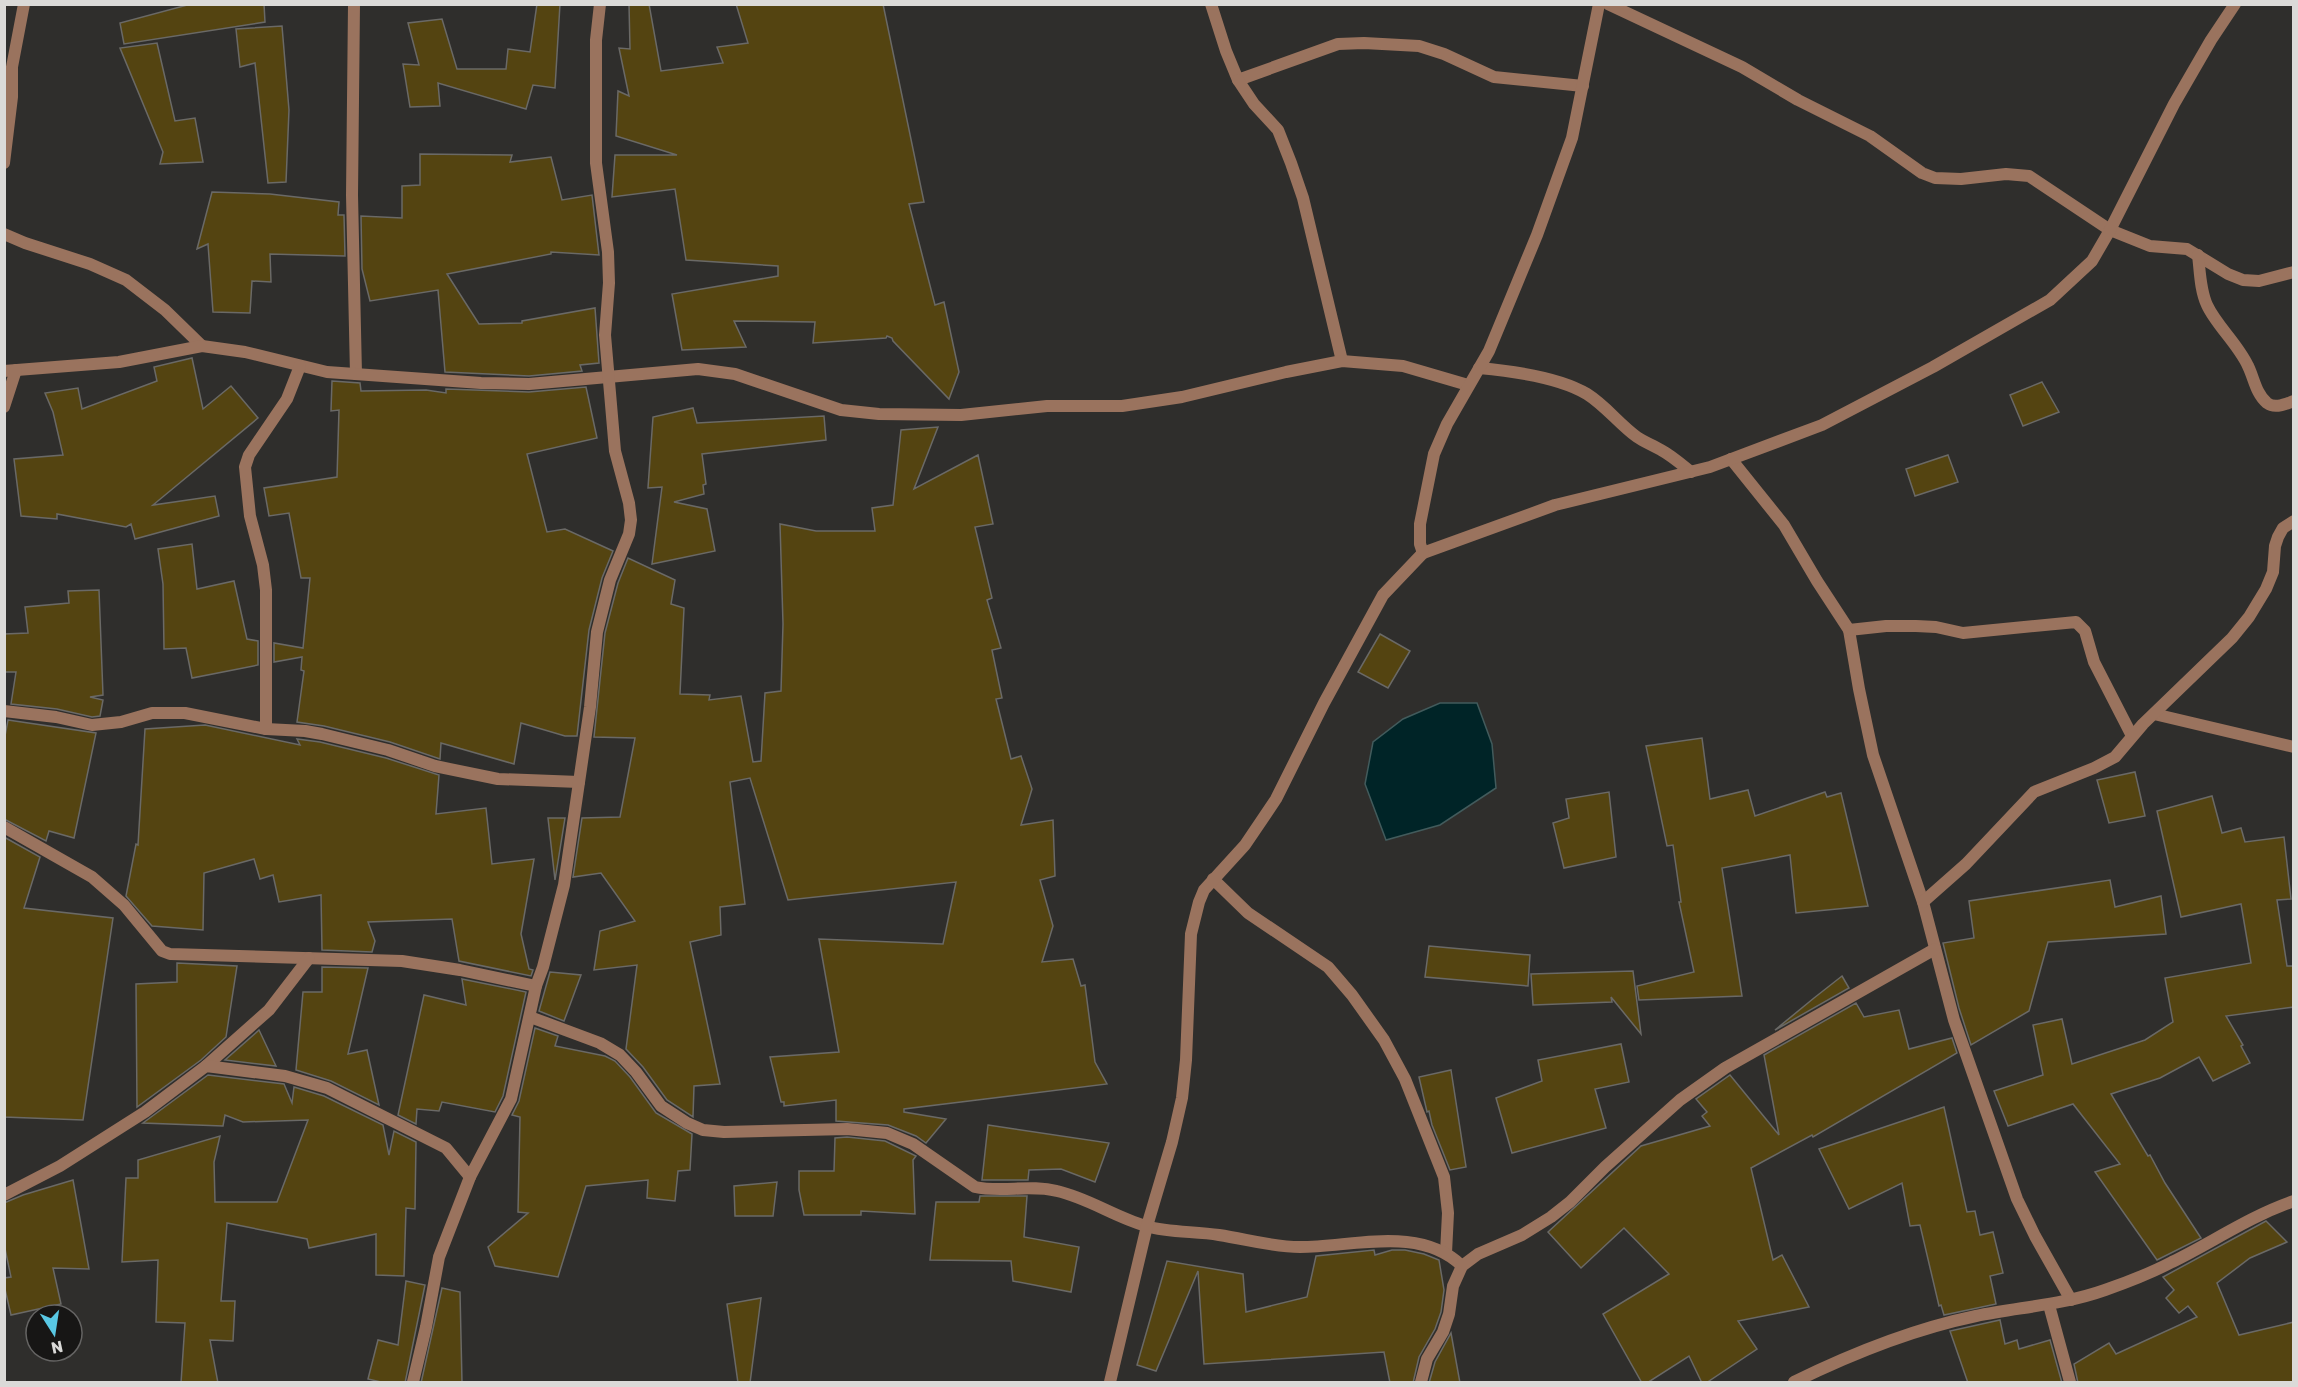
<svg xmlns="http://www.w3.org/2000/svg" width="2298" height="1387" font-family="Rubik,sans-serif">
<rect width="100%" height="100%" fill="#2f2e2c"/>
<path fill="#002427" stroke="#425b5c" stroke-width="1.5" d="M1440,703H1477L1492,744L1496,788L1440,825L1386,840L1365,784L1373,742L1403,719Z"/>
<g fill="#544411" stroke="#6a6966" stroke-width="1.5">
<path d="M191,4H264L265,22L124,44L120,23Z"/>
<path d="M537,4H560L555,88L533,85L526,109L438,83L440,106L410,107L403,64L419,65L408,23L442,19L457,69H506L508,49L530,52Z"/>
<path d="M629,4H649L661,71L723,63L717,47L748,43L736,4H883L924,202L909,204L935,305L944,302L959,372L949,399L893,341L892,338L887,336L886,338L813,343L815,322L734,321L746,347L682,350L672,294L778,276V266L686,260L675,189L612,197L615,155H677L616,136L618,91L629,96L619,48L630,49Z"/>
<path d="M282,26L289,110L286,182L268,183L255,63L240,67L236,29Z"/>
<path d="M157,43L175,121L195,118L203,162L160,164L163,152L120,48Z"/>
<path d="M420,154L512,155L510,162L551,157L562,200L592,195L599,255L551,252V254L447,274L479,324L522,323V321L595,308L599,363L580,365L582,371L529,376L445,372L438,290L370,301L362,269L361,216L402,218V186L420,185Z"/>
<path d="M212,192L270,194L339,202L338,215H344L345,256L270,254L271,282L252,281L250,313L213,312L208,244L197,249Z"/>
<path d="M192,358L203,409L231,386L258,418L153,505L215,496L219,516L135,539L131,524L126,527L57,514V519L21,516L14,459L63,455L53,412L45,393L78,388L82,409L157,381L154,367Z"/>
<path d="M332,381L360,383L361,391L426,390L446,393V389L529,392L586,387L597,438L527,454L547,532L565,529L613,551L602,578L589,630L577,736H565L521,723L514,764L441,743L440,759L390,742L324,726L297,722L304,671L301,670L302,657L274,662V643L303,648L310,578H301L289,513L269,516L264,488L337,477L339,410L331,411Z"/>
<path d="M2042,382L2059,412L2023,426L2010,395Z"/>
<path d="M693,408L697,423L824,416L826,440L702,454L706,484L703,485L704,494L674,502L707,509L715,551L652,564L662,487L648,488L653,417Z"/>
<path d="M938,427L914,489L978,455L993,524L975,527L992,598L987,600L1001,648L992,650L1002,698L996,699L1011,759L1021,756L1032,789L1021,825L1053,820L1055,876L1040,880L1053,926L1042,962L1073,959L1081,986L1085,985L1095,1062L1107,1084L904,1109V1112L946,1119L926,1143L916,1136L888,1125L836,1121V1100L784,1106V1102H781L770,1057L839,1052L819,939L943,944L956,882L788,900L750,778L730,782L745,904L720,907L721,935L690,942L720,1084L694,1086L693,1117L667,1100L643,1067L626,1049L637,965L594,970L600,931L635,921L601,873L573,877L582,818L620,817L635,738L594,737L605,633L618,583L628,558L675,580L671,604L684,608L680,694L710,695L709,700L741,696L753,762L761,761L765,693L781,691L783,624L780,524L816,531H875L872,508L893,505L901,430Z"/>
<path d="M1948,455L1958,482L1915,496L1906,469Z"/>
<path d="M192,544L197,589L234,581L247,639L258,641V665L192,678L186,648L164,649L163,584L158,549Z"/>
<path d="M99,590L103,695L90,697L103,700L100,716L92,717L57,709L11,704L16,672H4V634L28,633L25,607L69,603L68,591Z"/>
<path d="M1380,634L1410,651L1388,688L1358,672Z"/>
<path d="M8,720L96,733L74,838L49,831L46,841L4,819V741Z"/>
<path d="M205,725L300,745L297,739L320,742L386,758L439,775L436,814L486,808L492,864L534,859L521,934L529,969L533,970L531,976L459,961L452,919L368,922L375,941L372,952L322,950L321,895L279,902L273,875L260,879L254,859L204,873L203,930L152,926L126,896L136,844L138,845L145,729Z"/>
<path d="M1702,738L1710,799L1748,790L1755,816L1825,792L1827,797L1841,793L1868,906L1796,913L1790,855L1722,868L1742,996L1639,1000L1637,986L1694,972L1679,902H1681L1673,845L1667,846L1646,746Z"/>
<path d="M2135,772L2145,816L2109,823L2097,780Z"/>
<path d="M1609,792L1616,857L1564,868L1553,823L1569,818L1566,799Z"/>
<path d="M2212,796L2222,833L2241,828L2245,842L2284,837L2291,899L2277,900L2287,966H2294V1007L2226,1016L2243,1045L2241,1046L2250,1063L2213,1081L2199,1057L2160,1078L2111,1094L2148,1156L2150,1155L2165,1183L2201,1238L2157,1260L2095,1172L2120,1164L2073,1104L2008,1126L1994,1091L2043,1075L2033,1025L2062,1019L2072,1064L2145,1040L2173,1022L2165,978L2251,963L2241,904L2181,917L2157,811Z"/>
<path d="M548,818H565L555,880Z"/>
<path d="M4,837L40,857L24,908L113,918L83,1120L4,1117Z"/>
<path d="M2110,880L2115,907L2161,896L2166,934L2048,942L2029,1011L1971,1045L1959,1008L1943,943L1974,938L1969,901Z"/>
<path d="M1429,946L1530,955L1528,986L1425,977Z"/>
<path d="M177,963L237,966L226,1037L201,1060L137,1107L136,984L177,982Z"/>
<path d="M322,967L368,968L348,1054L367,1050L379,1105L331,1081L296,1070L303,992H322Z"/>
<path d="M1633,971L1641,1034L1611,997L1612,1002L1533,1005L1531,974Z"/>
<path d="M550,972L581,975L564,1021L539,1011Z"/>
<path d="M1842,976L1849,988L1775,1030L1814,998Z"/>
<path d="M462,979L526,992L503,1096L495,1112L442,1102L439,1111L417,1109L416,1124L398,1115L424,995L466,1005Z"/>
<path d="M1856,1003L1864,1017L1899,1010L1909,1049L1952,1038L1957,1053L1813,1137L1812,1135L1751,1168L1773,1260L1782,1255L1809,1307L1738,1321L1757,1349L1706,1383H1702L1689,1356L1647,1383H1642L1603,1314L1669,1274L1624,1228L1581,1268L1548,1232L1641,1146L1710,1126L1702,1116L1707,1112L1696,1099L1730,1075L1779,1135L1764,1055Z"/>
<path d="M535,1028L558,1036L555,1046L605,1056L615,1061L630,1077L656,1113L692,1134L690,1170L678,1171L675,1201L647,1198L648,1180L586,1186L558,1277L495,1266L488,1247L528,1213L518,1212L520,1117L512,1115L519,1101Z"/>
<path d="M259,1030L276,1066L225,1060Z"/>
<path d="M1621,1044L1629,1082L1595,1089L1606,1128L1512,1153L1496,1098L1542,1081L1538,1060Z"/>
<path d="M1451,1070L1466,1167L1450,1170L1432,1125L1429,1111L1427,1112L1419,1077Z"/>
<path d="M208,1075L284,1084L292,1103L294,1087L324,1096L383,1125L389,1155L394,1131L416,1142L415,1209L406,1208L404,1276L376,1275V1234L309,1248L307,1239L227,1223L221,1301H235L233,1341L210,1340L218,1383H181L185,1323L156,1322L158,1260L122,1262L126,1178H138V1160L220,1136L214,1162L215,1202H277L308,1120L243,1122L225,1115L223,1126L143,1123Z"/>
<path d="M1944,1107L1967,1212L1975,1211L1980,1235L1993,1232L2003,1273L1990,1276L1996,1304L1944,1315L1941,1305L1939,1306L1920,1225L1910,1226L1902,1183L1849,1209L1819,1149Z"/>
<path d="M988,1125L1109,1143L1095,1182L1061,1169L1029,1170L1028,1180H982Z"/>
<path d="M847,1137L885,1141L916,1156L913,1160L915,1214L861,1211V1215H804L799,1190V1171H834L835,1138Z"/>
<path d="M73,1180L89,1269L53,1268L61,1304L11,1315L4,1285V1278L11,1277L4,1244V1203L23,1195Z"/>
<path d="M777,1182L773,1216H735L734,1186Z"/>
<path d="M980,1196H1027L1024,1237L1079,1247L1071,1292L1013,1281L1011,1261L930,1260L936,1202H979Z"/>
<path d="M2266,1221L2287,1242L2250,1258L2217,1283L2239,1335L2294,1322V1383H2078L2074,1364L2109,1343L2116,1354L2197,1317L2188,1306L2179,1313L2166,1298L2174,1290L2163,1277Z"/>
<path d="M1374,1250L1375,1255L1392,1250H1405L1424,1254L1439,1260L1444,1290L1441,1312L1435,1329L1419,1357L1413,1383H1390L1384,1352L1204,1364L1198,1271L1156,1371L1137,1365L1167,1261L1243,1274L1246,1312L1307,1297L1316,1256Z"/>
<path d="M406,1281L425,1285L405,1383H385L368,1379L378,1340L398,1345Z"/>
<path d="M442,1288L460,1292L462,1383H421Z"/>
<path d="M761,1298L750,1383H738L727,1304Z"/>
<path d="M2000,1320L2005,1344L2017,1340L2019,1349L2050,1340L2062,1383H1968L1950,1331Z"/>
<path d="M1451,1333L1460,1383H1429L1435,1362Z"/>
</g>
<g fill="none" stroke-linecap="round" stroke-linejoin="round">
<g stroke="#9a735e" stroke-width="12">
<path d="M354,4L352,195L356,374"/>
<path d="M1211,4L1226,51L1238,80L1338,44L1364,43L1419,46L1444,54L1494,77L1583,86"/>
<path d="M1608,4L1742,67L1798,100L1870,136L1922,173L1935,178L1961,179L2006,174L2029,176L2110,230L2150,246L2187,249L2228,274L2243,280L2259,281L2294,272"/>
<path d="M1238,80L1254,104L1278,130L1291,163L1303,198L1342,361"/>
<path d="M4,163L12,97V67L24,4"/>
<path d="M4,234L25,243L90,264L126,280L165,310L202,346"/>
<path d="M2198,255C2200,271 2200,290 2207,305C2216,325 2238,344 2248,366C2254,378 2256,394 2267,403C2275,409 2285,404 2294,401"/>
<path d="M1479,368C1512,371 1559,377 1587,394C1606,406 1619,424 1637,437C1644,442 1653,445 1661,450C1672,456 1681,464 1691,472"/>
<path d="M4,371L119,362L202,346L245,352L327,372L481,383L529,384L698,369L735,374L841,410L879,414L961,415L1047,406H1122L1182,397L1286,372L1342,361L1403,366L1468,385"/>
<path d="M4,407L16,370"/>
<path d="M1731,459L1784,525L1817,581L1849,630L1859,689L1873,755L1923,902L1954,1020L2017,1199L2035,1236L2071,1300"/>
<path d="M1423,553L1555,505L1710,467L1822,425L1933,367L2050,300L2092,261L2110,230L2174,104L2211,40L2235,4"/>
<path d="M1849,630L1886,626H1916L1936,627L1963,633L2076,622L2085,631L2094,662L2132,736"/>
<path d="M4,711L56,717L92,725L121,722L152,713H185L266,729L305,731L322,734L388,750L435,766L498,779L579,782"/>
<path d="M2154,714L2294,747"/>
<path d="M266,729V590L263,565L250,516L245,467L249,455L287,399L300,366"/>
<path d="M4,827L92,877L124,905L162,951L170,954L402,961L460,970L536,986"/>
<path d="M1213,879L1248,913L1328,967L1352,995L1384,1040L1405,1079L1444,1177L1448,1213L1446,1253"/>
<path d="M1923,902L1966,864L2034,792L2094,768L2115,757L2143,724L2232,638L2249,617L2266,589L2273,572L2275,546L2278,537L2283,528L2294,521"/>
<path d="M530,1017L600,1043L620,1055L636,1072L661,1106L687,1123L703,1130L724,1132L847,1129L887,1133L913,1144L975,1187C1002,1193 1030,1184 1057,1191C1088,1198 1115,1217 1146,1226C1169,1233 1195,1231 1219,1235C1246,1239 1272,1247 1300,1247C1353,1247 1420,1225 1462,1266"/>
<path d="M206,1066L269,1010L309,958"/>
<path d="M4,1195L60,1166L145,1112L206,1066L285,1076L327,1088L446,1148L470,1177"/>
<path d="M2049,1305L2070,1382"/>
<path d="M413,1382L426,1327L439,1257L470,1177L511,1099L536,986L543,967L564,885L590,707L597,632L610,580L629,534L631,520L629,503L615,451L605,335L609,283L608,252L596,163V40L600,4"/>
<path d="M1110,1382L1147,1226L1172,1142L1182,1098L1186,1060L1191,934L1199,902L1204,890L1245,845L1276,799L1324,703L1383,595L1423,553L1420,544V524L1434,454L1447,424L1489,351L1537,235L1572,138L1599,4"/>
<path d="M1421,1382L1427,1359L1443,1332L1449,1314L1453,1286L1462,1266L1478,1254L1522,1235L1551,1217L1570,1202L1605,1167L1680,1100L1725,1068L1935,949"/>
<path d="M1794,1382C1851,1354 1913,1329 1976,1316C2019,1307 2063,1305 2105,1290C2128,1282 2151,1273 2172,1262C2213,1242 2250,1216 2294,1201"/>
</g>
</g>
<rect width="2298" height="1387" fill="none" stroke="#dbdad8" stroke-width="12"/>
<g transform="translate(54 1333) rotate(168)"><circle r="28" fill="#171615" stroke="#656463" stroke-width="1.5"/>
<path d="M0-4.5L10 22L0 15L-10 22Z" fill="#59c8e4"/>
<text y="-9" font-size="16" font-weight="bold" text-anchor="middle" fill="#dbdad8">N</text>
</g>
</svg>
